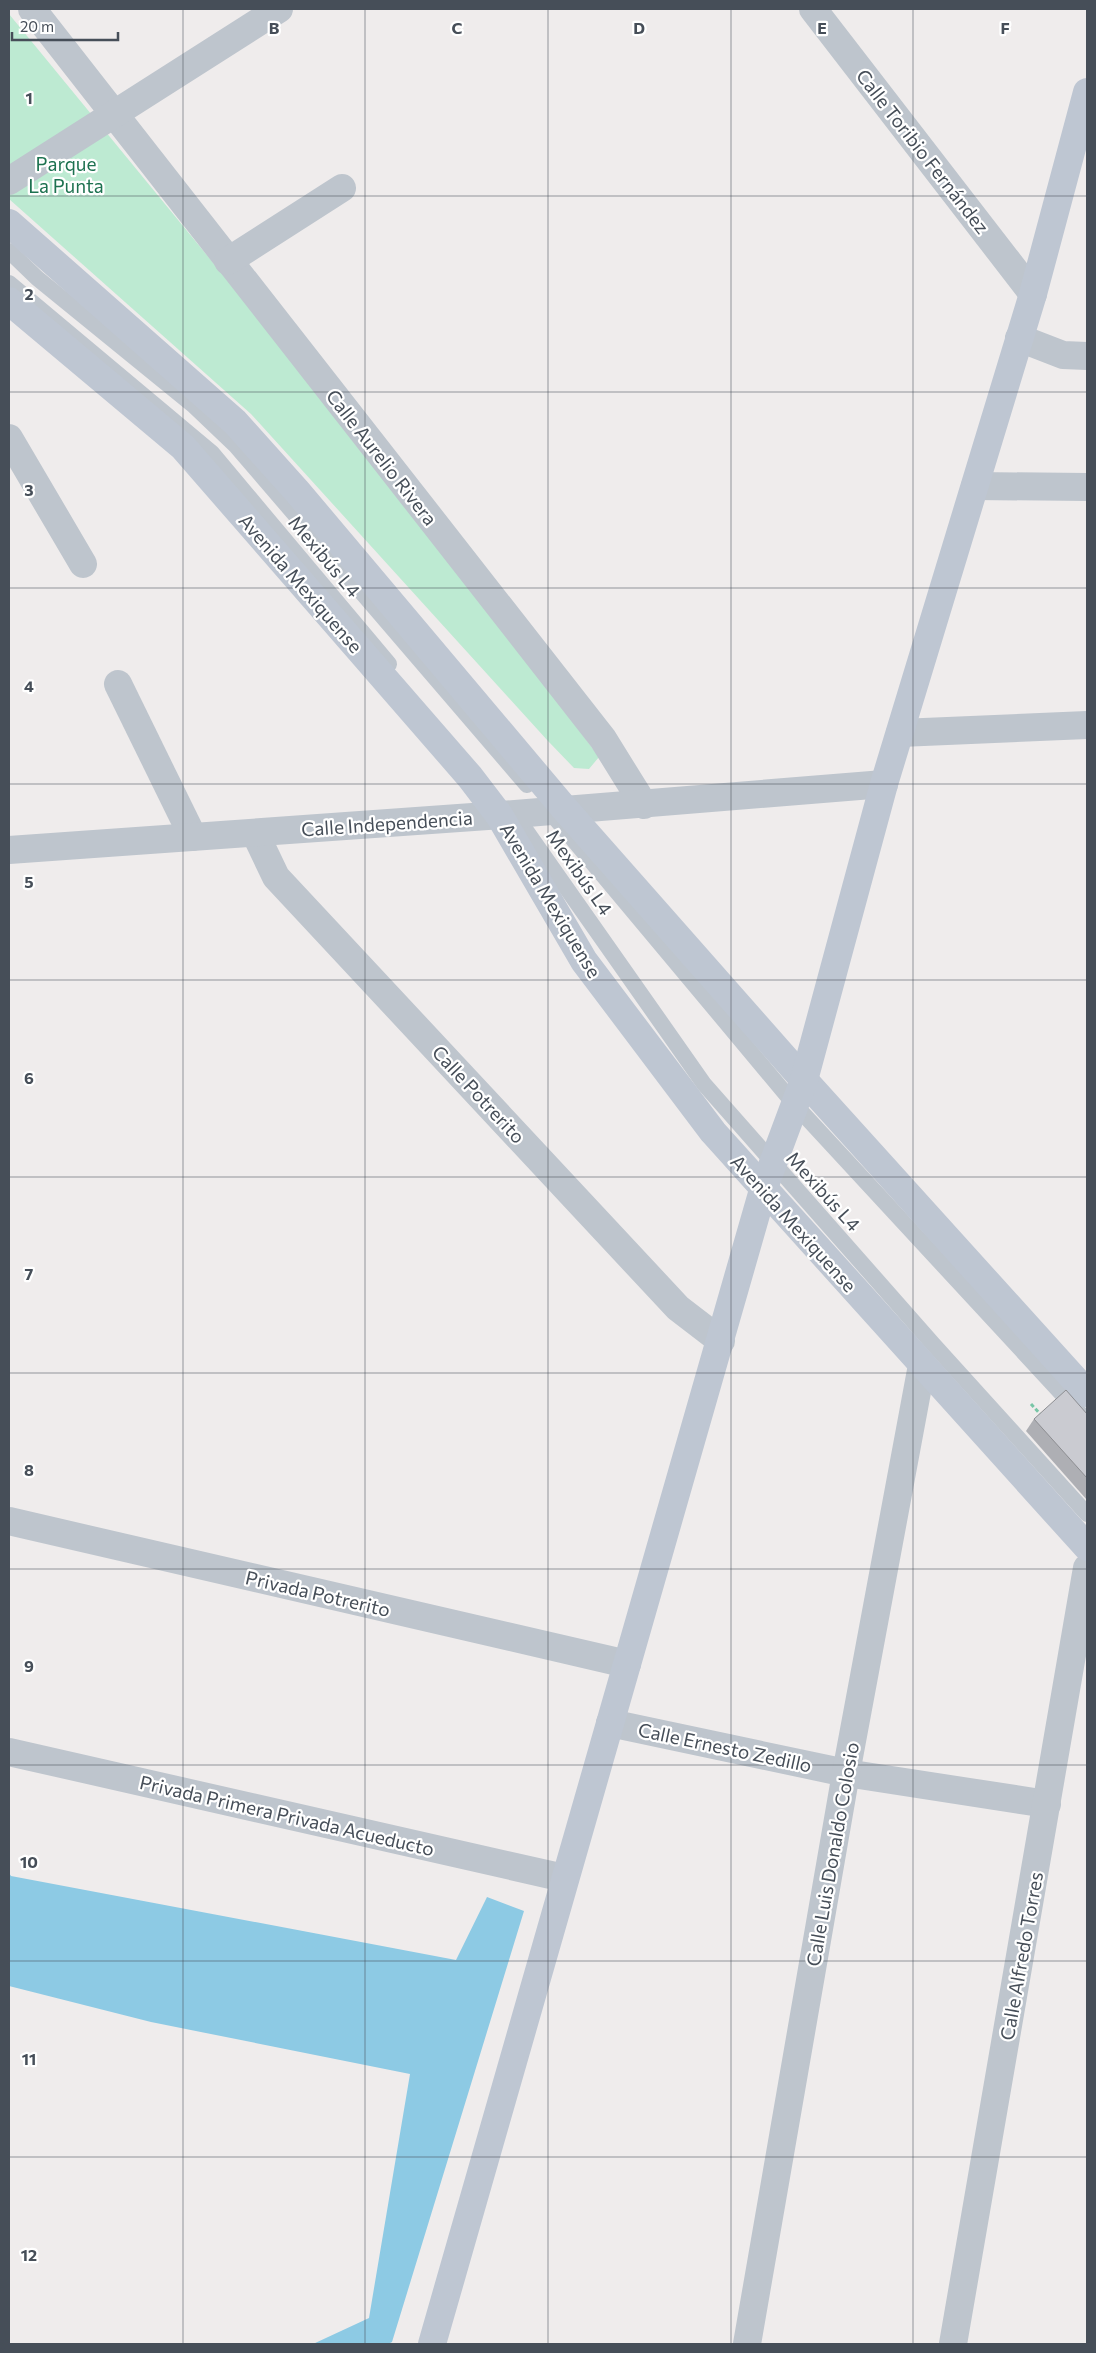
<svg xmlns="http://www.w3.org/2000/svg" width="1096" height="2353" font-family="Commissioner,sans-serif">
<rect width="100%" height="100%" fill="#efecec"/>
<path fill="#bdead2" d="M9,14L412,505L599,757L589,769L574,768L548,741L251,414L9,199Z"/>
<path fill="#8dcae4" d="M9,1873L11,1876L456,1960L487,1897L524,1911L392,2342L388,2344H313L369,2318L410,2074L151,2022L9,1986Z"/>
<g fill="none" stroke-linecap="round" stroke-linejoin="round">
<path stroke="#78c5a6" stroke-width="3" stroke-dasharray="4 2.5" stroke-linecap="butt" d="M1031,1404L1042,1416"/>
<g stroke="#bec5cd" stroke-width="16">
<path d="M9,251L37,278L193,405L236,446L527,785"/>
<path d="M9,283L212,453L389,664"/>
<path d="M511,809L704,1084L933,1344L1087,1514"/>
<path d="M551,813L795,1105L1087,1421"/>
</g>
<g stroke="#bec5cd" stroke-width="28">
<path d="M32,9L603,739L644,805"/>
<path d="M813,9L1033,294"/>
<path d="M9,181L279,9"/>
<path d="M228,261L342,188"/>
<path d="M1019,338L1063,355L1087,356"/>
<path d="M9,438L83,564"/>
<path d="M975,486L1087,487"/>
<path d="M118,684L193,837"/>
<path d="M900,733L1087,725"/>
<path d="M255,833L276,877L678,1308L721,1341"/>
<path d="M9,850L515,814L884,784"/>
<path d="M9,1521L627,1664"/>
<path d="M610,1723L846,1773L1047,1804"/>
<path d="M9,1752L564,1878"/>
<path d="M747,2344L846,1773L922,1365"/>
<path d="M953,2344L1087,1568"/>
</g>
<g stroke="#bec6d2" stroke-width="28">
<path d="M9,223L235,422L296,490L564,808L804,1080L1087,1393"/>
<path d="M9,301L183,447L470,777L499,815L584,961L713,1132L1087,1547"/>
<path d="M432,2344L763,1190L804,1080L884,784L1033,294L1087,92"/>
</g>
</g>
<path fill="#aeafb4" d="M1087,1414V1500L1026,1431L1034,1419Z"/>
<path fill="#cacbd1" stroke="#8d8e92" d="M1066,1390L1087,1414V1478L1034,1419Z"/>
<path fill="none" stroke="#464e58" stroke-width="1" stroke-opacity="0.55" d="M183,9V2344M365,9V2344M548,9V2344M731,9V2344M913,9V2344M9,196H1087M9,392H1087M9,588H1087M9,784H1087M9,980H1087M9,1177H1087M9,1373H1087M9,1569H1087M9,1765H1087M9,1961H1087M9,2157H1087"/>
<g text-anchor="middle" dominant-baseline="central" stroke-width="4.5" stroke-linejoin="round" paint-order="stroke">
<g font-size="19" fill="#464e58" stroke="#fff">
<text transform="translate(923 151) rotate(52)">Calle Toribio Fernández</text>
<text transform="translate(382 457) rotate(52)">Calle Aurelio Rivera</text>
<text transform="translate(325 556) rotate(50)">Mexibús L4</text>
<text transform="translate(301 583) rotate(49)">Avenida Mexiquense</text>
<text transform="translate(387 823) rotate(-4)">Calle Independencia</text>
<text transform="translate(580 872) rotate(55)">Mexibús L4</text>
<text transform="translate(551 900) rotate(59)">Avenida Mexiquense</text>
<text transform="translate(479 1094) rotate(47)">Calle Potrerito</text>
<text transform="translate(824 1191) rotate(48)">Mexibús L4</text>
<text transform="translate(794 1223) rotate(48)">Avenida Mexiquense</text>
<text transform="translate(318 1593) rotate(13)">Privada Potrerito</text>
<text transform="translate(725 1747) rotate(12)">Calle Ernesto Zedillo</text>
<text transform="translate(287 1815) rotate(13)">Privada Primera Privada Acueducto</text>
<text transform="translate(832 1854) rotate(-80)">Calle Luis Donaldo Colosio</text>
<text transform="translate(1021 1956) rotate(-80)">Calle Alfredo Torres</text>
</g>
<g font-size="19" fill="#1d7250" stroke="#fff">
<text x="66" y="163">Parque<tspan x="66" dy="22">La Punta</tspan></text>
</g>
</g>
<g font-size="16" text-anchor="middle" font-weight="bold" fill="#464e58" stroke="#fff" stroke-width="4.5" stroke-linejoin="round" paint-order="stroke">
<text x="274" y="34">B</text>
<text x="457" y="34">C</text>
<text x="639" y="34">D</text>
<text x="822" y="34">E</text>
<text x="1005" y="34">F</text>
<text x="29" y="104">1</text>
<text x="29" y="300">2</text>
<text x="29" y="496">3</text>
<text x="29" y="692">4</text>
<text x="29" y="888">5</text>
<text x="29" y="1084">6</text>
<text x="29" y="1280">7</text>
<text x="29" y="1476">8</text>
<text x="29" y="1672">9</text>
<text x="29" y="1868">10</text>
<text x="29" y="2065">11</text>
<text x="29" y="2261">12</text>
</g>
<rect width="1096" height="2353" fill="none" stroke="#464e58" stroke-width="20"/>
<path d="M12 32v8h106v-8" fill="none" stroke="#464e58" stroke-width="2.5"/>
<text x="20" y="32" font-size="15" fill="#464e58" stroke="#ffffff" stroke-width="4" paint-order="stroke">20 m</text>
</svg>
